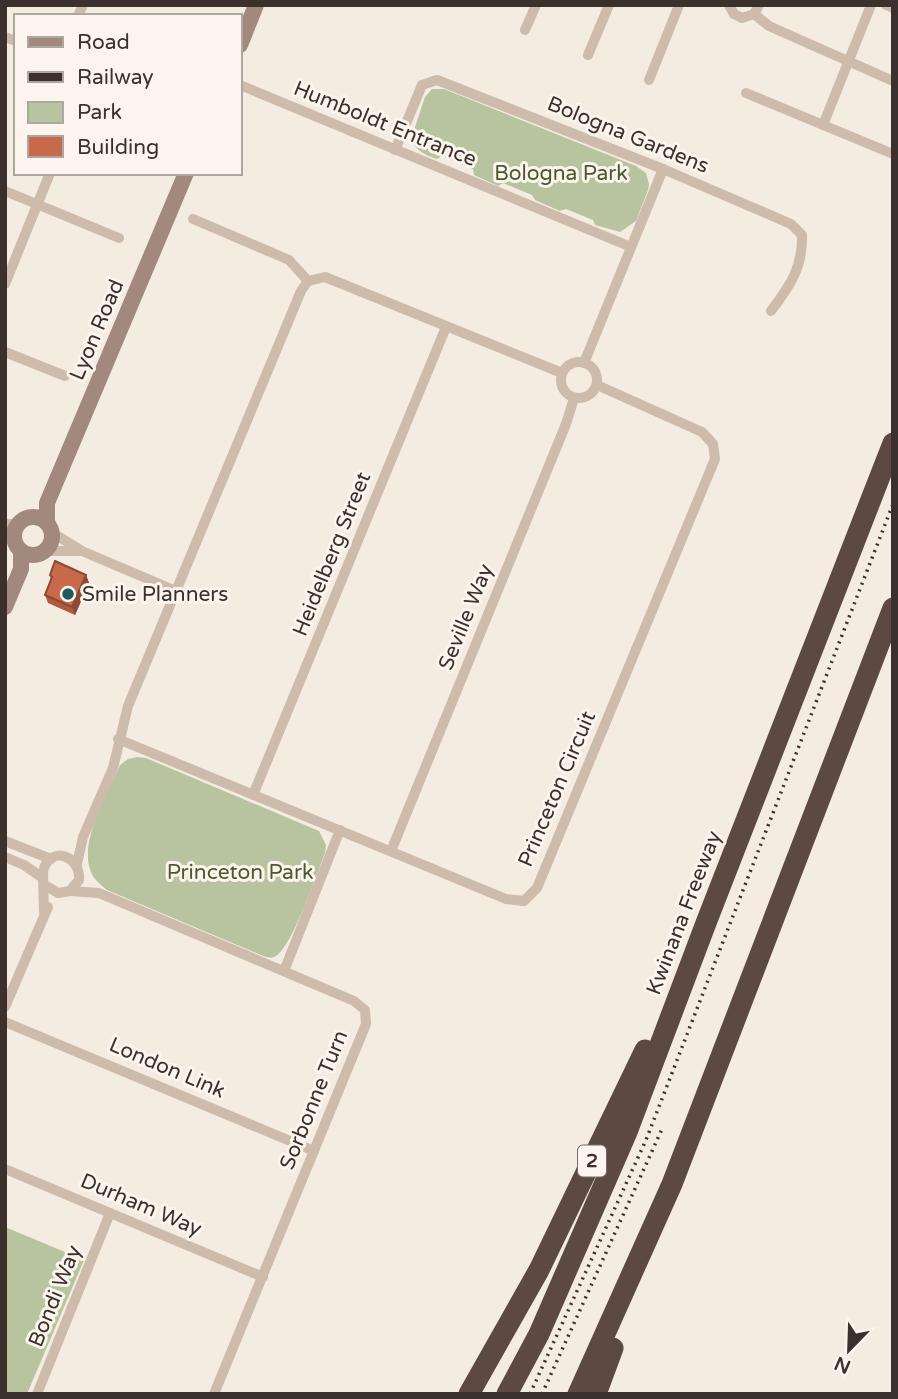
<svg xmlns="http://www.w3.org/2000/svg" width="898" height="1399" font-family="'Varela Round',sans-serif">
<rect width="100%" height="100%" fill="#f4ebe1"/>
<g fill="#b8c4a0">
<path d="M432,89H444L636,166L646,173L649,184L648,190L636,221L620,232L595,225L593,220L566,209L560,211L535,200L532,195L503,183L498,186L474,175L473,169L442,156L437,159C425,155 416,151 411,139L425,97Z"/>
<path d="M137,757L146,758L319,831L326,845L325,853C317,873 292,947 276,956C271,959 266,957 261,955L107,890C100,884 92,878 90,869C80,839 108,792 120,765L128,759Z"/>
<path d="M5,1227L84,1260L27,1394H5Z"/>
</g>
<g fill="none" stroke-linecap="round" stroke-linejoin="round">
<g stroke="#cdbbac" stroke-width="10">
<path d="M729,5L734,14L742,18L754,14L759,5"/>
<path d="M886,5L893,8"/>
<path d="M754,14L769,26L893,81"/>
<path d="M78,16L83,5"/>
<path d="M525,30L536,5"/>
<path d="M5,37L16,41"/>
<path d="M588,55L609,5"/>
<path d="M649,80L679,5"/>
<path d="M240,85L631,247"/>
<path d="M746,93L893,154"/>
<path d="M823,125L871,5"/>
<path d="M395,150L422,85L437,80L663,169L791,224L802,235C803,267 790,286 771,311"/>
<path d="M5,191L119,238"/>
<path d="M193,219L289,260L308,281"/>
<path d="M5,284L50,173"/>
<path d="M5,352L65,376"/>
<circle cx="579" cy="380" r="18"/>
<path d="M584,363L663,169"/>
<path d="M5,524H18"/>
<path d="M5,531L14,541"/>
<path d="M53,533L82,551L176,591"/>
<path d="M46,551H79"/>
<path d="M118,739L506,899L524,901L537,888L715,459L713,444L702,432L597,385"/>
<path d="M253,795L446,327"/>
<path d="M5,841L51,859"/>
<path d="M391,851L566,424L574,398"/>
<path d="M5,857L24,865L43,878"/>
<path d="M77,864L83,837L113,768L128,706L301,291L308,281L325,277L562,373"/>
<path d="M70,891L99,893L354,1001L365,1010L366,1024L214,1394"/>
<path d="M44,912C44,903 42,872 44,868C53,845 81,857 79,880L70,891L58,893L45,885"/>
<path d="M284,971L340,830"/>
<path d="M5,1007L48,907"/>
<path d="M5,1022L314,1151"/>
<path d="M5,1169L263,1277"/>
<path d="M37,1394L110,1213"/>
</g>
<g stroke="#a18a7d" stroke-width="16">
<path d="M240,45L256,5"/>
<circle cx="33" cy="536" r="19"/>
<path d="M47,522V503L186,173"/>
<path d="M5,607L21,569V551"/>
</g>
<g stroke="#5c4a42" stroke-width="21">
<path d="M469,1394L539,1270L645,1050"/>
<path d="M507,1394L539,1334L627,1132L706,923L893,443"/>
<path d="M578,1394L672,1184L893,608"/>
<path d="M596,1394L613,1348"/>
</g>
<g stroke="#3b302b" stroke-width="3.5" stroke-dasharray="2 5" stroke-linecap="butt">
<path d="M530,1394L646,1140L893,504"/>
<path d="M542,1394L662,1129"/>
</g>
</g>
<path fill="#ac5a40" d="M50,575H86L89,583L75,615L48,603L45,595L51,579Z"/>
<path fill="#8c4a34" d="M86,575L89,583L75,615L72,607Z"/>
<path fill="#c8694b" stroke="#8c4a34" stroke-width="2" d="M55,561L86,575L72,607L45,595L52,577L50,575Z"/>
<circle fill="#1f5a5e" stroke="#fbf5ee" stroke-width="2.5" cx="68" cy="594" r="7"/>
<g text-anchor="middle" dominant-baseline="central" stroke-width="6" stroke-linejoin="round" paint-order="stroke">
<rect fill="#fbf5ee" stroke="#756b66" stroke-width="2" x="578" y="1145.5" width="28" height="31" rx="5"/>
<g font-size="19" font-weight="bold" fill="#3b302b">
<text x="592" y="1161">2</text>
</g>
<g font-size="21" fill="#3b302b" stroke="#fbf5ee">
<text transform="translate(385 124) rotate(22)">Humboldt Entrance</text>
<text transform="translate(628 135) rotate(22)">Bologna Gardens</text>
<text transform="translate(97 330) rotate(-67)">Lyon Road</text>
<text transform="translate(332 554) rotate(-68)">Heidelberg Street</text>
<text transform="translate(466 617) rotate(-68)">Seville Way</text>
<text transform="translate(557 789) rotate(-67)">Princeton Circuit</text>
<text transform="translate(684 913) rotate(-69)">Kwinana Freeway</text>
<text transform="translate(167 1068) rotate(23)">London Link</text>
<text transform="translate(314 1100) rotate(-68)">Sorbonne Turn</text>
<text transform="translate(141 1205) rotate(23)">Durham Way</text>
<text transform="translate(55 1296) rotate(-68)">Bondi Way</text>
</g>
<g font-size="21" fill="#4a5a2e" stroke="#fbf5ee">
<text x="561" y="173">Bologna Park</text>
<text x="240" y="872">Princeton Park</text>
</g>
<g font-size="21" fill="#3b302b" stroke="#fbf5ee" text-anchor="start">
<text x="82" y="594">Smile Planners</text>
</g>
</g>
<rect width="898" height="1399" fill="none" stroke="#3b302b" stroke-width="14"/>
<rect x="14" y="14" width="228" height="161" fill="#fbf5ee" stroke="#aea6a0" stroke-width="2"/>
<rect x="28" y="37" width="35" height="10" fill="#a18a7d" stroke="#aea6a0" stroke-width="2"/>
<text x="77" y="49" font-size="21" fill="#3b302b">Road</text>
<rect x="28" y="72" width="35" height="10" fill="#3b302b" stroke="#aea6a0" stroke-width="2"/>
<text x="77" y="84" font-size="21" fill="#3b302b">Railway</text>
<rect x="28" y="102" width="35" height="21" fill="#b8c4a0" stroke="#aea6a0" stroke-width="2"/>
<text x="77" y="119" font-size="21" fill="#3b302b">Park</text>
<rect x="28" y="136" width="35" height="21" fill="#c8694b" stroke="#aea6a0" stroke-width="2"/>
<text x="77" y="154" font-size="21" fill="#3b302b">Building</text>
<g transform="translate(849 1350) rotate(203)" stroke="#fbf5ee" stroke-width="5" paint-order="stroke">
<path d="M0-5L12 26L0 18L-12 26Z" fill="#3b302b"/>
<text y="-10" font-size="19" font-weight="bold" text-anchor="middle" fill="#3b302b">N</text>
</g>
</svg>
